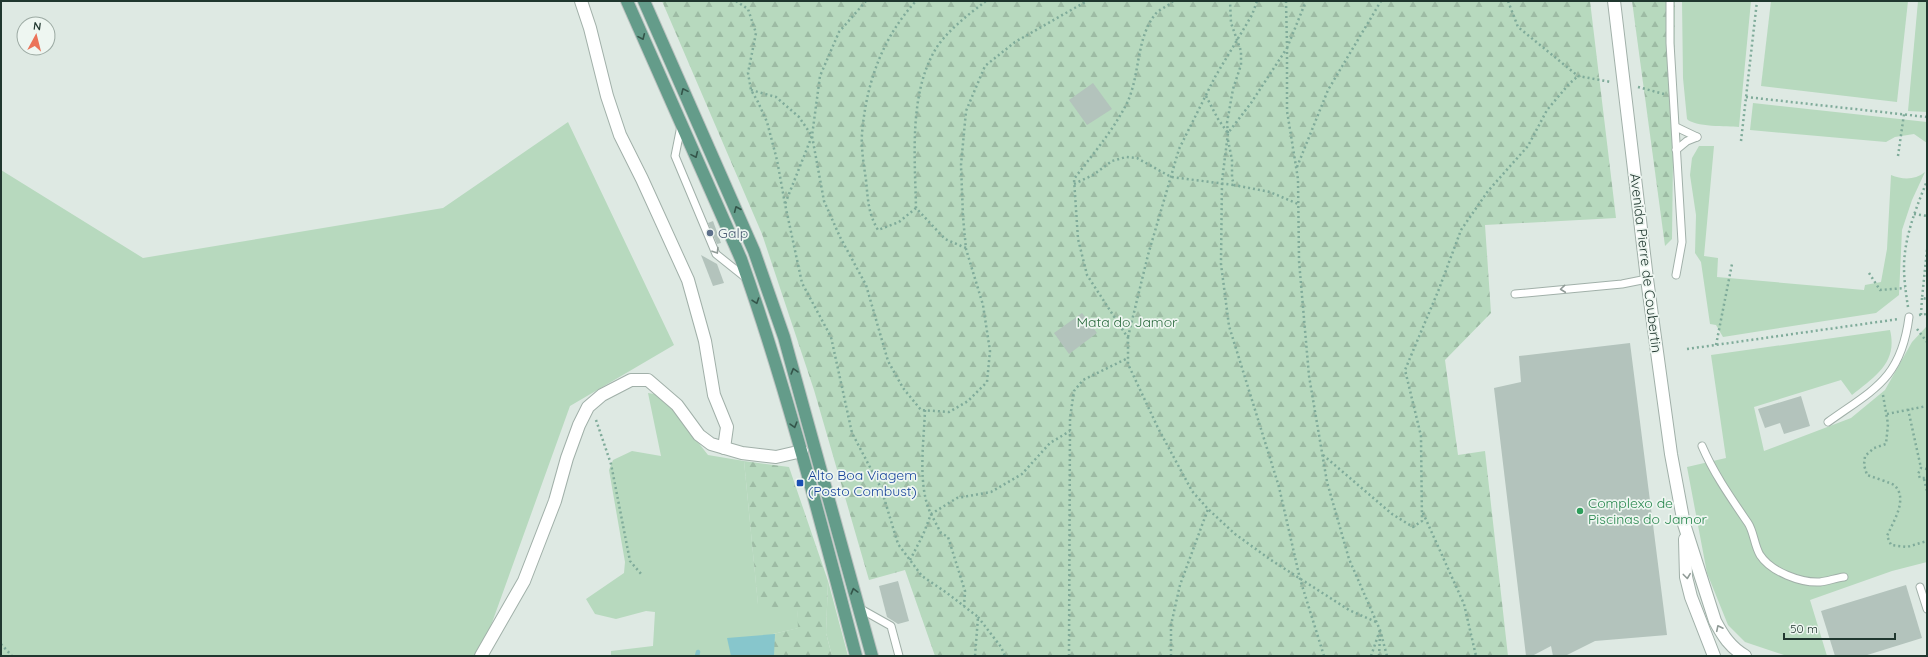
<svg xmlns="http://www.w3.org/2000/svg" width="1928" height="657" font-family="Quicksand,sans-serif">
<defs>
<pattern id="forest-firs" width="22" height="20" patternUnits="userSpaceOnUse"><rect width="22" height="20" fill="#b7d9be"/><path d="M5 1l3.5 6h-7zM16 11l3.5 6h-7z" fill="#9dbba4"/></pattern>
</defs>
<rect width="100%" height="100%" fill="#dee9e3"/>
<g fill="#b7d9be">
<path d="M1682,1H1751L1739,127C1728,126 1694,127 1687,119L1683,78Z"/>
<path d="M1771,1H1908L1897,102L1761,86Z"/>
<path d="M1918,1H1927V112L1908,111Z"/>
<path d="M1753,103L1927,122V143L1914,134L1895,137L1886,142L1750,130Z"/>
<path d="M568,122L674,345L570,406L480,656H1V170L143,258L443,208Z"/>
<path d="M1699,146H1714L1704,256L1718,258L1717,277L1864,290L1865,285L1881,282L1887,249L1891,175C1903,180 1915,180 1925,172L1912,200L1902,230L1899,295L1876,313L1723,337L1716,325L1710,324L1701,262L1695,253L1696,215L1690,175L1692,158Z"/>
<path d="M1926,306H1927V562L1892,571L1810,600L1827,656H1787L1745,642L1728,625L1707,573L1687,467L1726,458L1711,355L1890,330C1898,363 1875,376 1852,395L1841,380L1754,407L1764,451L1851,418L1885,390L1912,342L1926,327Z"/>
<path d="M648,393L661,395L708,455L744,461L758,604L797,609L799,628L773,634L774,656H611V651L653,646L655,612L646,611L616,619L595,614L586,599L624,573L625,562L609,470L613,460L632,451L661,456Z"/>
<path d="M828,581L848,656H832L826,633Z"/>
</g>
<g fill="url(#forest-firs)">
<path d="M662,1H1590L1616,218L1485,225L1491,313L1445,360L1458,455L1485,451L1508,656H935L905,570L869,580L814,390L762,234Z"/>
<path d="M1632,1H1675L1672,239L1665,246Z"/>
<path d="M744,461L789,467L828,581L826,633L832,656H774L773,634L798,628L797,610L758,605Z"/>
</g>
<path fill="#87c6cc" d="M775,634L774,655L731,656L727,638Z"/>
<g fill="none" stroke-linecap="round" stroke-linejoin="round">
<path stroke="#87c6cc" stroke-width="4.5" d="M697,656L698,652"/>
</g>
<g fill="#b3c3bc">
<path d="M1093,83L1112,109L1087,125L1069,100Z"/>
<path d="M713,221L721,243L717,244L708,223Z"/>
<path d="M701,255L717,264L724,283L713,286Z"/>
<path d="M1082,313L1097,333L1069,354L1054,333Z"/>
<path d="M1630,343L1667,635L1595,641L1565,656H1553L1551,646L1532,656H1526L1494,388L1521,382L1519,356Z"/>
<path d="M1801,396L1810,426L1784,434L1780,423L1765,428L1758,409Z"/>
<path d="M898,581L909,621L898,624L887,617L879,586Z"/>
<path d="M1906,585L1922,638L1864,656H1835L1821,611Z"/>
</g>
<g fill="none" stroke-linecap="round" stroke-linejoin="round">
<g stroke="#a1b0a9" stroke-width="9">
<g id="service">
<path d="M1670,1V43L1682,242L1676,275"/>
<path d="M681,126L675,156L716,254L746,278"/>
<path d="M1676,127L1697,137"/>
<path d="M1676,150L1687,141L1697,137"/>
<path d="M1515,294L1622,284L1647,279"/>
<path d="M1828,422C1874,389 1901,379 1909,317"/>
<path d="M1702,446C1714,474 1731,498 1748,523C1754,532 1754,545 1760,555C1771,572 1801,583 1820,582C1828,581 1836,578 1844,577"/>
<path d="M1920,587L1927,609"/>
<path d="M859,608L891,626L899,656"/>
</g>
</g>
<g stroke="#a1b0a9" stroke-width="14">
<g id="minor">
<path d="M581,1L590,28L607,96L620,135L642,179L688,280L705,341L714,395L727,427L724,448"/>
<path d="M481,656L524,581L555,501L567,458L579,425L588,407L602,395L631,380H648L677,405L699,435L711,444L742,453L776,457L802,451"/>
</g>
</g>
<g stroke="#a1b0a9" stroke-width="14">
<g id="tertiary">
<path d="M1614,1L1647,279L1671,454L1684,524L1715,621C1723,636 1730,647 1745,656"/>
<path d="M1685,539L1686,577L1691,597L1714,656"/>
</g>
</g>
<g stroke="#bcc3c1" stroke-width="14">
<g id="primary">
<path d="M627,1L741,259C787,389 821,523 856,656"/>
<path d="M644,1L754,251L784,337L872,656"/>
</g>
</g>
<g stroke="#7fab9a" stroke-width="2.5" stroke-dasharray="2 3" stroke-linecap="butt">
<path d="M736,1L748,9L756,33L748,73L751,90L758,102L767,122L777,160L785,204"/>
<path d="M866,1L839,32L820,76L812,136L824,201L840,237L866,285L888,361L903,388L921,410L949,412L968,401L987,382L990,351L983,305L966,249L963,217L961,165L966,111L985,66L1015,42L1087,1"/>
<path d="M1173,1C1168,7 1158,9 1154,16C1136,40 1140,76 1127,103C1113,131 1092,155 1074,179L1078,239L1087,275L1128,338V364L1158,428L1192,491L1208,509L1235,534L1271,560L1349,610L1376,622"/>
<path d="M1286,1L1287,46"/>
<path d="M1508,1L1518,27L1578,76L1611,82"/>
<path d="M1287,48L1306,1"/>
<path d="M1638,87L1664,94"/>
<path d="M751,90L776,97L799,117L812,136L785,204L802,283L831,337L852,433L881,488L898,544L922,576L947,593L978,617L975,656"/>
<path d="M1206,96L1218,119L1228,133"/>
<path d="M1746,97L1927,117"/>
<path d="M1228,133L1227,123L1233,89L1241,65V51L1231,23L1230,1"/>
<path d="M1228,140L1232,160V178L1234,185L1270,192L1298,204"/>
<path d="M1741,141L1757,1"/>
<path d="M1898,156L1904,114"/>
<path d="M1297,167L1328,90L1381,1"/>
<path d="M1074,184L1093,175L1112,161L1126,157L1137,158L1171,177L1234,185"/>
<path d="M916,208L899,222L878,230C868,213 868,200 866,180C864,166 861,149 862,134C866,84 882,38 916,1"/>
<path d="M1914,214L1927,216"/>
<path d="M966,248L945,239L916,208C915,159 909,96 934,52C944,33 969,14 986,1"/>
<path d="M1927,250L1922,298L1927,299"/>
<path d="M1869,273L1880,290L1905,288"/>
<path d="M1908,307C1906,294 1904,280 1904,267C1904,238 1916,208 1927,181"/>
<path d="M1919,315L1927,314"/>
<path d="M1921,315L1922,298"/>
<path d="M1917,329L1927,342"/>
<path d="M1128,337L1148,255L1179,149L1215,77L1252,15L1257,1"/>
<path d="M1716,345L1732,264"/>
<path d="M1687,349L1899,319"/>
<path d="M1883,395L1888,424L1886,444L1874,448L1865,456L1864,465L1867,475C1873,477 1891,483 1894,485C1909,498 1893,522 1887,536L1891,545L1907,547L1927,541"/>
<path d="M1908,409L1921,468"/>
<path d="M925,410C924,441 917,486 931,514L957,498L991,492L1022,474L1050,443L1070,431"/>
<path d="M1887,414L1927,406"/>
<path d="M596,420L611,464L630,561L642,575"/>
<path d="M1323,455L1392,514L1413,527L1422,521L1421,436L1405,370L1439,289L1461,230L1488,191L1528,146L1547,110L1569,84L1578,76"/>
<path d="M1927,469L1921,468L1918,474L1920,478H1927"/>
<path d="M1924,479L1927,491"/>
<path d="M1423,513L1464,604L1476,656"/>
<path d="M931,514L941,533L948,537L965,591L964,606"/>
<path d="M910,560L923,535L931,514"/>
<path d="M978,617L1001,647L1005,656"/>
<path d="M1,644L12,656"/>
<path d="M1069,656L1070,418L1074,391L1083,380L1128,358"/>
<path d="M1171,656V625L1180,585L1208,509"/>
<path d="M1324,656L1300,579L1279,487L1229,326L1221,264L1222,181L1228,133L1251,103L1287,48V111L1298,179L1299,261L1309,376L1327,482L1349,559L1380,630L1387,656"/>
<path d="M1371,656L1380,630"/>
<path d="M1379,656L1380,635"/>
</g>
<use href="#service" stroke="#fff" stroke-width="7"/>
<use href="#minor" stroke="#fff" stroke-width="12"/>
<use href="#tertiary" stroke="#fff" stroke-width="12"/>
<use href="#primary" stroke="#649c8a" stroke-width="12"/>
</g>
<defs><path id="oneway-chevron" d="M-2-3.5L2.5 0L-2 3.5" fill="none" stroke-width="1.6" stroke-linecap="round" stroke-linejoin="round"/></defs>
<g stroke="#34554a">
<use href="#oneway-chevron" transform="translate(642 37) rotate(66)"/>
<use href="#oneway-chevron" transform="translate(684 91) rotate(-114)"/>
<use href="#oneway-chevron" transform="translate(695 155) rotate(66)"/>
<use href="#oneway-chevron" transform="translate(737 209) rotate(-113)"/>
<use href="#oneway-chevron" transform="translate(756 301) rotate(71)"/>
<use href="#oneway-chevron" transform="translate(794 371) rotate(-106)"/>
<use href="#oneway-chevron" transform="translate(794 425) rotate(74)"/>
<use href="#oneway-chevron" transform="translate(854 591) rotate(-105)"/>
</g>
<g stroke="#909b97">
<use href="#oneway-chevron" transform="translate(716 251) rotate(58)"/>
<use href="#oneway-chevron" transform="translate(1563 289) rotate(174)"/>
<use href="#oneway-chevron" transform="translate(1687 576) rotate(83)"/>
<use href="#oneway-chevron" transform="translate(1719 628) rotate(-116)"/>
</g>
<circle fill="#5c6f8a" stroke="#eef6f1" stroke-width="1.5" cx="710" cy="233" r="4"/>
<rect fill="#1a4fb4" stroke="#eef6f1" stroke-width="1.5" x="796" y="479" width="8" height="8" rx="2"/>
<circle fill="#2e9e5b" stroke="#eef6f1" stroke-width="1.5" cx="1580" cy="511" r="4"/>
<g text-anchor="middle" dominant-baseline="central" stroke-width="3.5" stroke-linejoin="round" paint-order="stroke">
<g font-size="14" fill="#4e5e75" stroke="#eef6f1" text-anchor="start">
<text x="718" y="233">Galp</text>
</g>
<g font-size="14" fill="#20372f" stroke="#eef6f1">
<text transform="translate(1646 263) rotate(83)">Avenida Pierre de Coubertin</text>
</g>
<g font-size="14" fill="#2d6c40" stroke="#eef6f1">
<text x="1127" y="322">Mata do Jamor</text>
</g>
<g font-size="14" fill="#164399" stroke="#eef6f1" text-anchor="start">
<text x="808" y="475">Alto Boa Viagem<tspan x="808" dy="16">(Posto Combust)</tspan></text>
</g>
<g font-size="14" fill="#27864d" stroke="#eef6f1" text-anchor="start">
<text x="1588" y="503">Complexo de<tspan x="1588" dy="16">Piscinas do Jamor</tspan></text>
</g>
</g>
<rect width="1928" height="657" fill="none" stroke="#20372f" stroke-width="4"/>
<g transform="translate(36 36) rotate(7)"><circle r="19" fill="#eef6f1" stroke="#9caaa3"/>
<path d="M0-3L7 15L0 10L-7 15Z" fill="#eb7359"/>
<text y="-6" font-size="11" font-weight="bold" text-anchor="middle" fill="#20372f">N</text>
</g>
<path d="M1784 633v6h111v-6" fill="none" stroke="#20372f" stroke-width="2"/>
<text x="1790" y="633" font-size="12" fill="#20372f" stroke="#eef6f1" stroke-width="3" paint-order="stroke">50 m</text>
</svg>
